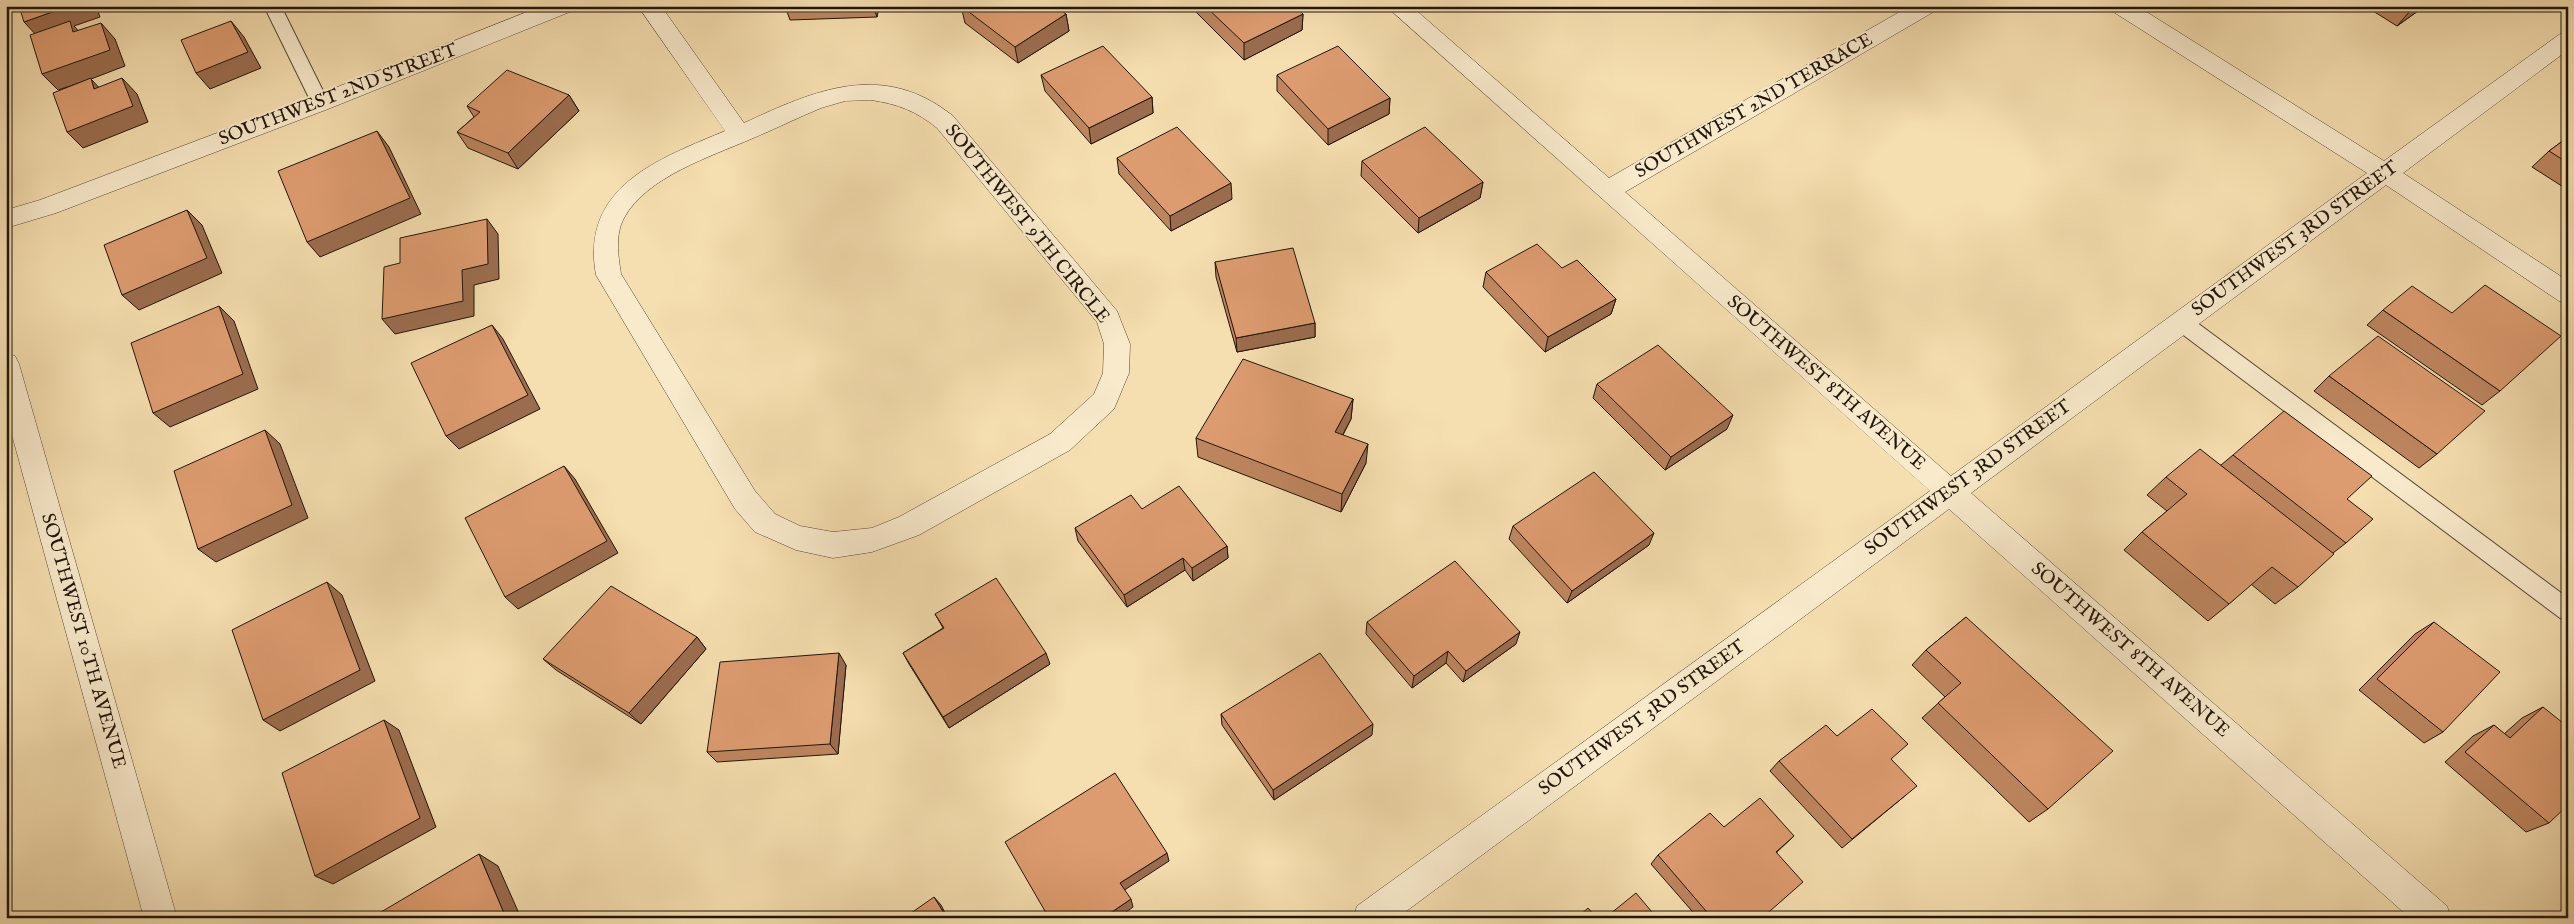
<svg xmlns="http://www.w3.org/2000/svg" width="2574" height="924" font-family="'IM FELL English',serif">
<rect width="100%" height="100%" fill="#f5deaf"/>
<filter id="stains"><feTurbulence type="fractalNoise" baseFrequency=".004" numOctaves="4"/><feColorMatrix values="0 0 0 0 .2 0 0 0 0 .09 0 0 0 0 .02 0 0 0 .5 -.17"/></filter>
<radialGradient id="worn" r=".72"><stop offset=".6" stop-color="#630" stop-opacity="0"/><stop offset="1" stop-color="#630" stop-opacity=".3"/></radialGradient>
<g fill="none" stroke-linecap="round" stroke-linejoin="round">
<g stroke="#544732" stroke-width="2">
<g id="lane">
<path d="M264,6H281L329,103L326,108L320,109L314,108Z"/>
<path d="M2181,314L2188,316L2568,598V621L2560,618L2174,328L2171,322L2174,316Z"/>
</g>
</g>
<g stroke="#544732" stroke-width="1">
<g id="street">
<path d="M542,6H575L572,11L328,109L56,213L6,228V210L40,200L312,97Z"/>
<path d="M638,6H661L744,123C815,90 883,60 953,116L1117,311L1130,344L1129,373L1114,409L1070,450L919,535L872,552L833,558L796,550L755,532L735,509L596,275C580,187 658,159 725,131ZM871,100C898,104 916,111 937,128L1097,322L1104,344L1103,373L1094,394L1050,434L899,517L872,528L833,532L800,526L775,514L755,491L621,274C618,255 615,235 624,218C646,177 712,156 751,139C775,129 797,118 821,108L845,101Z"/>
<path d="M1386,6H1411L1609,178L1910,6H1938L1935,11L1625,192L1951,476L2367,173L2112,11L2109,6H2137L2384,161L2560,34L2568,31V50L2403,173L2568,281V304L2559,301L2386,185L1971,493L2447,906L2451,918H2410L1949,509L1397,918H1353L1357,906L1930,491Z"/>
<path d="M6,353L15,356L19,364L177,918H144L6,413Z"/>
</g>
</g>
<use href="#lane" fill="#f8eacb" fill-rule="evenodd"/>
<use href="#street" fill="#f8eacb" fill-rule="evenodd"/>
</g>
<g fill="#be865f" stroke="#1f1509">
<path d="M785,6H879L877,17L790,20Z"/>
<path d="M961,6L1066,14L1069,31L1018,63L965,23Z"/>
<path d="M1195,6H1294L1303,14L1302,30L1244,60L1196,12Z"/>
<path d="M2365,6H2425L2397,26Z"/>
<path d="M1041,75L1152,97L1153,113L1091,144L1045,91Z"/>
<path d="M1277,75L1390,98L1389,114L1328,145L1277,91Z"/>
<path d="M569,95L579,111L518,169L468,148L457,132L474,117L467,106Z"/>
<path d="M2568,137V190L2532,167L2549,151Z"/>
<path d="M1117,158L1232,199L1171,231L1119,174Z"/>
<path d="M1362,161L1483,182L1480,198L1418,233L1361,176Z"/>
<path d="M1215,262L1315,323V337L1237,352L1216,277Z"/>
<path d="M1562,268L1616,299L1611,314L1545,352L1483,287L1486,272Z"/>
<path d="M2383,310L2500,391L2482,405L2367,325Z"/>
<path d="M2329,376L2437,454L2419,468L2314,391Z"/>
<path d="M1597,384L1727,429L1665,470L1593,398Z"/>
<path d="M1353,399L1351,419L1343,435L1366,463L1341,512L1198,457L1196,438Z"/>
<path d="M2233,455L2347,499L2346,543L2333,553L2298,587L2275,604L2251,584L2229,604L2208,621L2124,550L2142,532L2167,511L2147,495L2166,477L2221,465Z"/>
<path d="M1142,509L1227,546L1228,558L1193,581L1185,570L1127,607L1078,541L1075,528Z"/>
<path d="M1513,526L1649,545L1567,603L1509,539Z"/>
<path d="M935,614L1050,664L949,728L909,664L903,653L943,628Z"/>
<path d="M1966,617L2048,809L2029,822L1922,718L1945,697L1912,665L1926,650Z"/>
<path d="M1367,622L1516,644L1463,682L1446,663L1412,688L1366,634Z"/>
<path d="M2434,622L2443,732L2424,743L2359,690L2415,634Z"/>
<path d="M697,637L706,649L641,724L556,670L543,659Z"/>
<path d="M846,665L838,754L717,762L707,752Z"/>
<path d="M2543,707L2549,823L2526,832L2445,762L2473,736L2494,725L2504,734L2522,718Z"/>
<path d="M1221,714L1372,735L1274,800L1222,725Z"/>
<path d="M1837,736L1891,759L1906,795L1842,848L1770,771L1779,761Z"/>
<path d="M1724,827L1794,836L1777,852L1762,918H1698L1651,864L1658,855Z"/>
</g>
<g fill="#9b6d4e" stroke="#1f1509">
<path d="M69,6H96L100,17L74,26L85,38H39L24,22Z"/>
<path d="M417,6H436L421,12Z"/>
<path d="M873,6H879L877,17Z"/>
<path d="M2415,6H2425L2397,26L2411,10Z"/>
<path d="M1066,14L1069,31L1018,63L1015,47Z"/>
<path d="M1303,14L1302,30L1244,60V43Z"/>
<path d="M231,21L244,37L261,68L210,89L196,73Z"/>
<path d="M101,23L115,39L125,66L91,79L106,95L94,89L91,79L58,90L42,74Z"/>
<path d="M122,78L137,94L148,122L83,148L67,132Z"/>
<path d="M569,95L579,111L518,169L508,153Z"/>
<path d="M1152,97L1153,113L1091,144L1089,128Z"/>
<path d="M1390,98L1389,114L1328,145V129Z"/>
<path d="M377,131L389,147L421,214L320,257L307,242Z"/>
<path d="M1483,182L1480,198L1418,233L1419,218Z"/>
<path d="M1231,183L1232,199L1171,231L1170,216Z"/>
<path d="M187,210L202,225L222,273L139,310L122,295Z"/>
<path d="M487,219L498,234L499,279L474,285V316L395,334L382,319L462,270Z"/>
<path d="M1616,299L1611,314L1545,352L1548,337Z"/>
<path d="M219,306L234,321L258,389L170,427L153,413Z"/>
<path d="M1315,323V337L1237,352L1236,338Z"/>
<path d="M492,325L503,339L540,409L459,449L446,436Z"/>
<path d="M1353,399L1351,419L1334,451L1335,432Z"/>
<path d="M1733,415L1727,429L1665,470L1671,457Z"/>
<path d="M265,430L280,444L308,518L216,562L198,549Z"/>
<path d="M1368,444L1366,463L1341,512L1342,494Z"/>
<path d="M564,466L575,479L618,553L518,609L505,597Z"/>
<path d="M1654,533L1649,545L1567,603L1572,591Z"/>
<path d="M1227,546L1228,558L1193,581L1192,568Z"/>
<path d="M1183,558L1185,570L1127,607L1124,595Z"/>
<path d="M327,582L342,595L375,681L280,731L263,720Z"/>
<path d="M1520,632L1516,644L1463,682L1466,671Z"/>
<path d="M697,637L706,649L641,724L629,713Z"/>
<path d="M1448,651L1446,663L1412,688L1414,676Z"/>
<path d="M839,653L846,665L838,754L830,744Z"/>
<path d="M1046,653L1050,664L949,728L943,717Z"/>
<path d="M384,720L399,730L436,827L333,884L315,876Z"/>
<path d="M1373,724L1372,735L1274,800L1273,790Z"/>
<path d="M1167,853L1169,861L1123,891L1120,883Z"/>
<path d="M479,854L498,866L521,918H506Z"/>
<path d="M934,897L941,905L948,918H947Z"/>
<path d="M1131,899L1133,907L1118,918H1103Z"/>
<path d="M757,913L763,918H758Z"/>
</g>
<g fill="#dd9c6f" stroke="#1f1509">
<path d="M19,6H69L24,22Z"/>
<path d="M961,6H1055L1066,14L1015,47Z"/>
<path d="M1205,6H1294L1303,14L1244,43Z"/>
<path d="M2405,6H2415L2411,10Z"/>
<path d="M70,21L73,32L101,23L110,50L42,74L30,35Z"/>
<path d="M231,21L248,52L196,73L181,40Z"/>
<path d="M1103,46L1152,97L1089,128L1041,75Z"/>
<path d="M1338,46L1390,98L1328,129L1277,75Z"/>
<path d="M507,70L569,95L508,153L457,132L480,112L467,106Z"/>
<path d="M91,78L94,89L122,78L133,106L67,132L53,93Z"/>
<path d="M1177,127L1231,183L1170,216L1117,158Z"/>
<path d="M1425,127L1483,182L1419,218L1362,161Z"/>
<path d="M377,131L410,198L307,242L278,171Z"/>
<path d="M2568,137V163L2549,151Z"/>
<path d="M187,210L207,258L122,295L104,245Z"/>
<path d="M487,219L488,264L462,270L463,301L382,319L384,267L400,263V238Z"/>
<path d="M1537,244L1562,268L1577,260L1616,299L1548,337L1486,272Z"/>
<path d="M1293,248L1315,323L1236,338L1215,262Z"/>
<path d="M2485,285L2561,336L2500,391L2383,310L2412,286L2452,313Z"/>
<path d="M219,306L243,374L153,413L131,343Z"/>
<path d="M492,325L528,395L446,436L411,363Z"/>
<path d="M2378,336L2485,411L2437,454L2329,376Z"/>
<path d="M1658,345L1733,415L1671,457L1597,384Z"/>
<path d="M1243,359L1353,399L1335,432L1368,444L1342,494L1196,438Z"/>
<path d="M2284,411L2372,476L2347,499L2373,519L2346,543L2233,455Z"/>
<path d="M265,430L292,505L198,549L174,471Z"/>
<path d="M2200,449L2334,554L2298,587L2272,567L2229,604L2142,532L2187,494L2166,477Z"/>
<path d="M564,466L607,541L505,597L465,518Z"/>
<path d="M1594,472L1654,533L1572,591L1513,526Z"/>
<path d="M1179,486L1227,546L1192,568L1183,558L1124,595L1075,528L1131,495L1142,509Z"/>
<path d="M1455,561L1520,632L1466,671L1448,651L1414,676L1367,622Z"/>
<path d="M996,578L1046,653L943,717L903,653L944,628L935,614Z"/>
<path d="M327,582L360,670L263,720L232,630Z"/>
<path d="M611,586L697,637L629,713L543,659Z"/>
<path d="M1966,617L2113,751L2048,809L1938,703L1961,683L1926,650Z"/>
<path d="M2434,622L2500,672L2443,732L2377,679Z"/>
<path d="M839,653L830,744L707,752L720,662Z"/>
<path d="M1320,653L1373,724L1273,790L1221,714Z"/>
<path d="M2543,707L2568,727V805L2549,823L2465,752L2494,725L2510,738Z"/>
<path d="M1872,709L1908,744L1891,759L1917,786L1852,839L1779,761L1826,725L1837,736Z"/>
<path d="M384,720L420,818L315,876L282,773Z"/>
<path d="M1115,773L1167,853L1120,883L1131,899L1103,918H1049L1005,842Z"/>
<path d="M1760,798L1794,836L1776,852L1803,882L1762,918H1712L1658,855L1710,813L1724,827Z"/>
<path d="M479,854L506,918H371Z"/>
<path d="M1636,893L1657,918H1605Z"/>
<path d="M934,897L947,918H904Z"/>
<path d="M1588,908L1597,918H1577Z"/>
<path d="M757,913L758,918H746Z"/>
</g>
<g text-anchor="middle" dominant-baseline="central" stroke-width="4" stroke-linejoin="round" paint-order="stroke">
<g font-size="19" fill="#1f1509" stroke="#f8eacb">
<text transform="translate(338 95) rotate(-21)">SOUTHWEST 2ND STREET</text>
<text transform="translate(1754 106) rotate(-30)">SOUTHWEST 2ND TERRACE</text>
<text transform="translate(1027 224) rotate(51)">SOUTHWEST 9TH CIRCLE</text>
<text transform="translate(2295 239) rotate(-36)">SOUTHWEST 3RD STREET</text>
<text transform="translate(1826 383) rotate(41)">SOUTHWEST 8TH AVENUE</text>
<text transform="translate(1968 478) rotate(-36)">SOUTHWEST 3RD STREET</text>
<text transform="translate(83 641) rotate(74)">SOUTHWEST 10TH AVENUE</text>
<text transform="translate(2130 650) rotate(41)">SOUTHWEST 8TH AVENUE</text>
<text transform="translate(1642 718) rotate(-36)">SOUTHWEST 3RD STREET</text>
</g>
</g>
<rect width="2574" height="924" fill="none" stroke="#f5deaf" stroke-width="25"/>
<rect x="8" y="8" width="2559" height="909" fill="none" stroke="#1f1509" stroke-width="2.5"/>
<rect x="12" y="12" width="2549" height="899" fill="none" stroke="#1f1509"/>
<rect width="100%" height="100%" filter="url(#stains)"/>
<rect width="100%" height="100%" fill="url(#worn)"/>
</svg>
